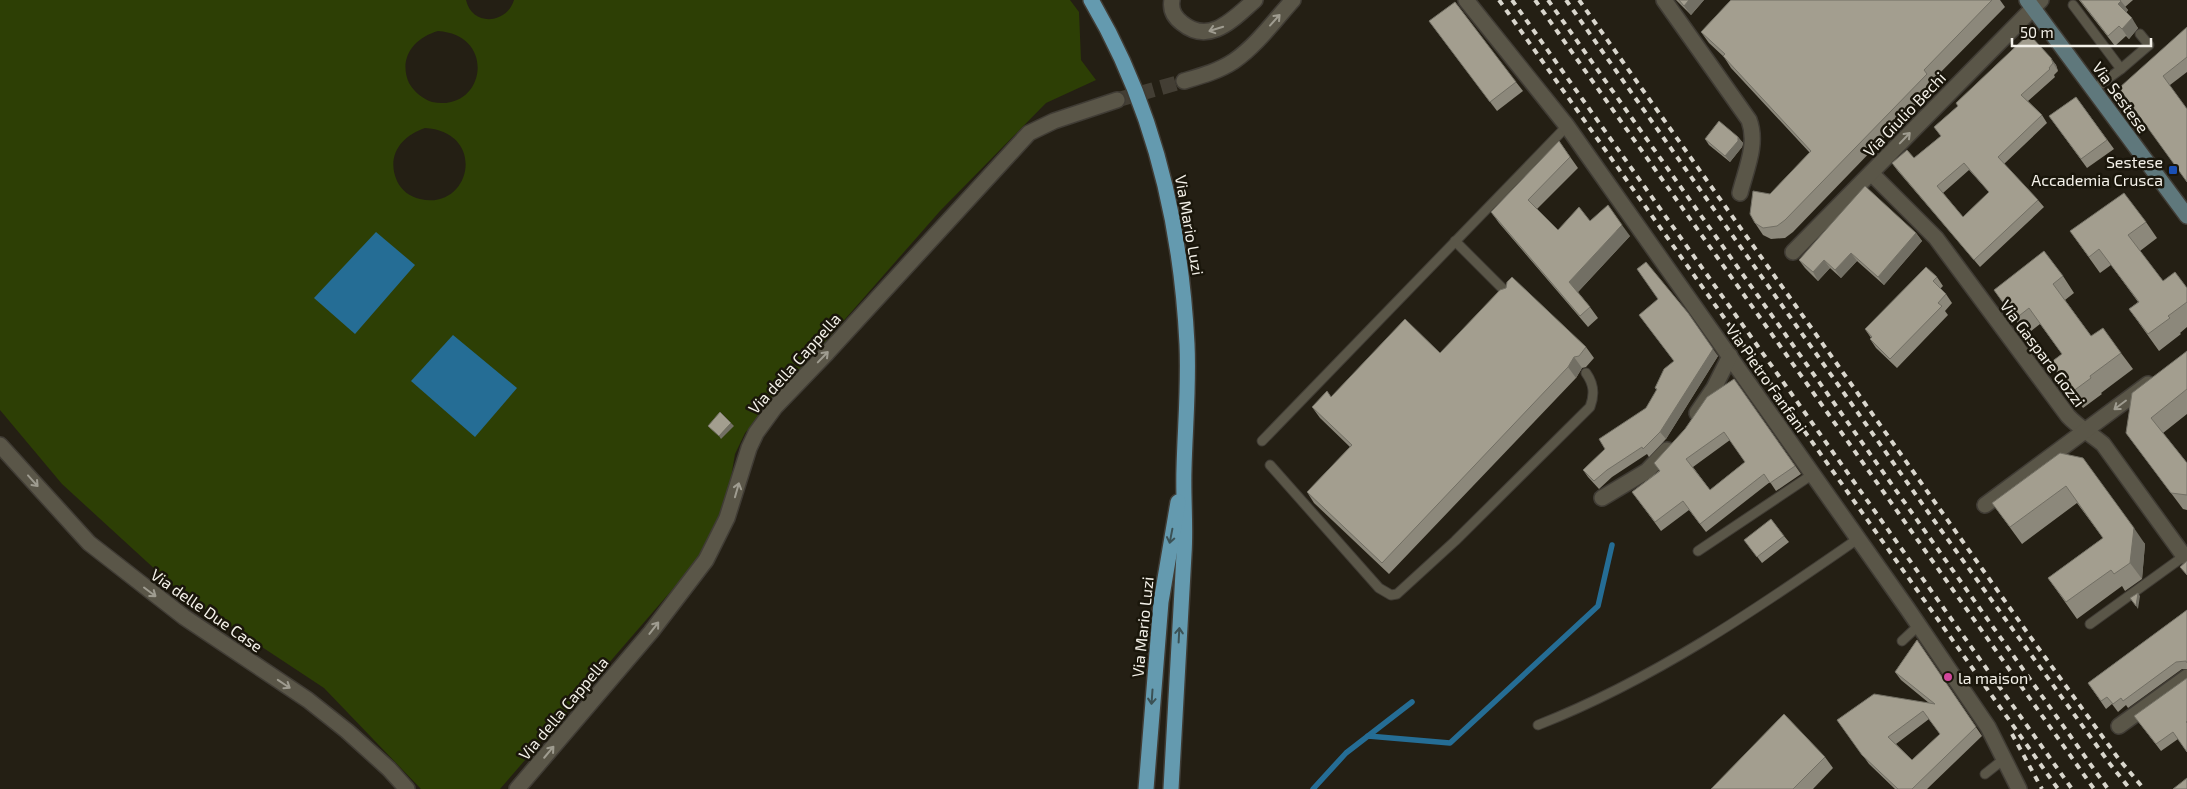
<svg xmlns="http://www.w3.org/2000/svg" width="2187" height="789" font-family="'Exo 2',sans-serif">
<rect width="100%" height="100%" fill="#241f14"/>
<path fill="#2d3f05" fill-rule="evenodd" d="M0,0H466C472,27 507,24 514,0H1070L1079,12L1081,60L1096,80L1046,103L940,211L745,433L735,454L727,501L697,561L500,789H421L324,688L182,594L62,484L0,410ZM438,31C498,35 485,113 432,102C423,99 414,92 409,83C398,58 414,38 438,31ZM425,128C488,132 471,211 420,199C410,197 401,190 397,181C386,156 401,136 425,128Z"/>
<g fill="#256d95">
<path d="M376,232L415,265L355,334L314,298Z"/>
<path d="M453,335L517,388L475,437L411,381Z"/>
</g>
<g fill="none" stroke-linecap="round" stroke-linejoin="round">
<g stroke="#256d95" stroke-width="5.5">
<path d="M1368,736L1412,702"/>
<path d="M1313,789L1346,753L1368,736L1450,743L1598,606L1612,545"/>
</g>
<path stroke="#433e34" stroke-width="15" stroke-dasharray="15 8" stroke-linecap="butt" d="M1117,100L1184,81"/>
<g stroke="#403c35" stroke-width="11">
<g id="lane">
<path d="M2073,5L2121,69L2094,89"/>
<path d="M2121,69L2149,45L2140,34"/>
<path d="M1455,241L1509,295"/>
<path d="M1262,441L1567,126"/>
<path d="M1270,465L1379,588L1391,595L1397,594L1455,541L1590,407C1595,394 1594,384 1586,373"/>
<path d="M1698,551L1813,474"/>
<path d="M2090,624L2187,554"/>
<path d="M1902,641L1918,626"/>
<path d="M1538,725C1653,680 1757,609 1859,538"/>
<path d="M1985,774L2004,759"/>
</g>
</g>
<g stroke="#403c35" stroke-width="18">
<g id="street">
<path d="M1172,0C1170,10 1174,17 1182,23C1210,46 1234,18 1255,0"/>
<path d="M1466,0L1567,126L1907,608L1988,727L2019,789"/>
<path d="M1664,0L1749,120C1758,144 1746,169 1740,193"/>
<path d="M1184,81C1201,76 1219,71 1234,61C1257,45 1274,21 1293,0"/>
<path d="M1871,173L1936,238L2068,416C2078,427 2091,434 2103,444L2184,556"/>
<path d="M1793,252L2041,0"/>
<path d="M1697,413L1714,388L1730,356"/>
<path d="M0,445L89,543L184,617L308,700L347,731L389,769L407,789"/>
<path d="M1602,498L1647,471L1667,450"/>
<path d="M1985,505L2148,384"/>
<path d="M2119,726L2187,677"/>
<path d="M517,789L651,632L706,560L727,518L749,448L756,433L775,407L827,353L1029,133L1054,121L1117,100"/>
</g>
</g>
<g stroke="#403c35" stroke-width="18">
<path id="secondary" d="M2027,0L2187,216"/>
</g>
<g stroke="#403c35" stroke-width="18">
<g id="primary">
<path d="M1091,0C1153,105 1181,223 1187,344C1189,386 1185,427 1184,469C1183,498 1186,526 1184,554C1180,633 1175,711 1171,789"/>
<path d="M1146,789L1161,602L1178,502"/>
</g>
</g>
<use href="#lane" stroke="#5a5648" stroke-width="9"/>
<use href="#street" stroke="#5a5648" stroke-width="15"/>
<use href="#secondary" stroke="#5f787c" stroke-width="15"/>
<use href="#primary" stroke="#649aaf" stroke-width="15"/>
<g stroke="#d9d6cd" stroke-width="4" stroke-dasharray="6 6" stroke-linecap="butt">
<path d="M1499,0L2058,789"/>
<path d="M1512,0L2072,789"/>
<path d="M1535,0L2094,789"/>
<path d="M1548,0L2108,789"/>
<path d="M1566,0L1933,519L2110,764L2130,789"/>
<path d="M1579,0L2029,635L2118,758L2144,789"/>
<path d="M2012,734L2042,789"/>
</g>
</g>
<g fill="#8c887b" fill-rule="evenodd">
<path d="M1676,0H1704L1691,15Z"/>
<path d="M1731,0H2000L2005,7L1932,81L1935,85L1793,232L1785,238L1771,239L1763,235L1755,223L1770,194L1810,153L1731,68L1724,57L1709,43L1701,32Z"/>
<path d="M2079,0H2133L2125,7L2128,10L2126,13L2138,28L2129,39L2126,36L2115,46Z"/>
<path d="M1429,21L1516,82L1523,91L1497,111Z"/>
<path d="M2187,27V72L2170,85L2125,98Z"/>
<path d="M2029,34L2056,65L2058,71L2054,75L2055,77L2028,101L2042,115L2047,123L2004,164L2038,200L2044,207L1980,267L1897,170L1892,163L1914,158L1941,136L1934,127L1958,106L1956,103ZM1969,170L1989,192L1963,217L1943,193Z"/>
<path d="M2076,97L2114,149L2087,168L2049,116Z"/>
<path d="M1738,137L1743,143L1742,147L1730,162L1709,145L1705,139Z"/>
<path d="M1559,141L1578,168L1537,209L1558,230L1590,221L1630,236L1578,292L1590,307L1598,318L1588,327L1499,223L1491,212Z"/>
<path d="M2146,222L2157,238L2140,251L2163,281L2187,288V327L2180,333L2181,334L2159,351L2129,309L2138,302L2111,265L2100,273L2070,231Z"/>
<path d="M1916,233L1922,241L1884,285L1857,261L1841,278L1830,268L1818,281L1805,268L1799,260Z"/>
<path d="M2063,276L2074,293L2065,300L2091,336L2121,353L2133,369L2101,393L2102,394L2083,408L2050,363L2062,354L2040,324L2026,335L1994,290Z"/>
<path d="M1937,277L1943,286L1940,289L1946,294L1952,303L1945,311L1948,315L1897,368L1876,348L1870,339L1871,338L1865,329Z"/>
<path d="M1506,288L1586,347L1594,358L1586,367L1582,368L1576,378L1389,574L1314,503L1307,492L1350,447L1320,418L1312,407L1331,397L1440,353Z"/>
<path d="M1639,315L1718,356L1666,439L1649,457L1647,454L1612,477L1599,489L1588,477L1583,470L1605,449L1646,408L1657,391L1655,388L1674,361Z"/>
<path d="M2187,351V414L2163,433L2187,463V510L2183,509L2126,433Z"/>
<path d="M1734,379L1801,474L1776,491L1770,482L1706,532L1689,510L1661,531L1632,492L1659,471ZM1730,440L1745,462L1710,490L1693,467Z"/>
<path d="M2060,453L2145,544L2142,579L2125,591L2122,586L2077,619L2048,578L2103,538L2077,503L2022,544L1992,503Z"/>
<path d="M1784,536L1789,542L1762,563L1749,546Z"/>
<path d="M2187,610V669H2182L2128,708L2126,705L2118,712L2112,704L2106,709L2088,683Z"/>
<path d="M1917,640L1982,736L1927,789H1895L1869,764L1837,720L1929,703L1901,680L1895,672ZM1929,719L1940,734L1912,760L1896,744Z"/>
<path d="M2187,678V752L2178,739L2161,751L2134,716Z"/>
<path d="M1825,757L1833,768L1813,789H1711Z"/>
</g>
<g fill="#726f64">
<path d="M1689,0H1704L1691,15L1684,6Z"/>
<path d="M2121,1L2128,10L2125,14L2118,4Z"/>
<path d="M2132,18L2138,28L2129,39L2122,29Z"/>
<path d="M2051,58L2056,65L2058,71L2053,63Z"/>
<path d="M1738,137L1743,143L1742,147L1730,162L1725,156Z"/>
<path d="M1622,225L1630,236L1577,293L1569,282Z"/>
<path d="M1916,233L1922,241L1884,285L1878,277Z"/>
<path d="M1851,253L1857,261L1841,278L1835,270Z"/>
<path d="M1824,260L1830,268L1818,281L1813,272Z"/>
<path d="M1713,349L1718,356L1666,439L1660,432Z"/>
<path d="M1574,357L1582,368L1576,378L1568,367Z"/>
<path d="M731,423L734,426L721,439L719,436Z"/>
<path d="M2134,528L2145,544L2142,579L2130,563Z"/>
<path d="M2138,593L2140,596L2138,609L2136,606Z"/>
</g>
<g fill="#a39e8f" stroke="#726f64" fill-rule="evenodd">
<path d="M1679,0H1689L1684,6Z"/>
<path d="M1731,0H1992L1924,70L1927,74L1785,220L1777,226L1763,228L1755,223L1750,214L1753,191L1770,194L1811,151L1723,56L1725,54L1701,32Z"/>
<path d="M2080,0H2120L2121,1L2118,4L2132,18L2122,29L2119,26L2108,36Z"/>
<path d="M1455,2L1516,82L1490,102L1429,21Z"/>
<path d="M2187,27V57L2163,76L2187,109V182L2119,88Z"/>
<path d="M2029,34L2051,58L2053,63L2049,68L2050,69L2021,95L2042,115L1998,157L2038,200L1974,260L1892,163L1907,150L1914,158L1941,136L1934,127L1958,106L1956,103ZM1964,163L1989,192L1963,217L1937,186Z"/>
<path d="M2076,97L2107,140L2081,159L2049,116Z"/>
<path d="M1719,121L1738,137V141L1725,156L1705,139Z"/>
<path d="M1559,141L1570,157L1528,200L1558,230L1579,207L1590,221L1608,205L1622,225L1569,282L1590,307L1580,316L1491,212Z"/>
<path d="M1865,186L1916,233L1878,277L1851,253L1835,270L1824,260L1813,272L1799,260Z"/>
<path d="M2124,193L2146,222L2128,235L2163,281L2175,272L2187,288V302L2168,316L2170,318L2148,334L2129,309L2139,302L2099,249L2089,257L2070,231Z"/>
<path d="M2044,251L2063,276L2053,284L2091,336L2103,328L2121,353L2090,376L2091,378L2072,392L2050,363L2062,354L2029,308L2015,319L1994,290Z"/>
<path d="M1646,262L1688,313L1713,349L1660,432L1643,449L1642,447L1607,470L1594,481L1583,470L1605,449L1599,439L1646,408L1657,389L1655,388L1664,369L1674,361L1639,315L1658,299L1637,269Z"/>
<path d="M1926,267L1937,277L1933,281L1946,294L1938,303L1942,306L1890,359L1870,339L1872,337L1865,329Z"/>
<path d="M1512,277L1586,347L1579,356L1574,357L1568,367L1382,563L1307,492L1352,445L1312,407L1327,391L1331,397L1405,319L1440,353L1500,290L1506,288L1507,282Z"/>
<path d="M2187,351V389L2151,418L2187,463V495L2171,493L2126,433L2132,393Z"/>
<path d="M1734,379L1795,466L1770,483L1764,474L1700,524L1683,501L1655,522L1632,492L1660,471L1654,463L1685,429L1707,397ZM1724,432L1745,462L1710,490L1686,459Z"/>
<path d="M720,412L731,423L719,436L708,426Z"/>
<path d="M2060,453L2083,458L2134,528L2130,563L2114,574L2111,570L2066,602L2048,578L2103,538L2066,486L2010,527L1992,503Z"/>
<path d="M1771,519L1784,536L1757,557L1744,540Z"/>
<path d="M2187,561V575L2180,567Z"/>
<path d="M2138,593L2136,606L2130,598Z"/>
<path d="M2187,610V663L2186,661L2176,662L2123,701L2121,698L2113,704L2107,697L2101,701L2088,683Z"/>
<path d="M1917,640L1976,727L1912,789H1898L1862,755L1837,720L1874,694L1935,704L1895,672ZM1923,711L1940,734L1912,760L1888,737Z"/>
<path d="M2187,678V721L2186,722L2187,723V752L2173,732L2156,744L2134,716Z"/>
<path d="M1784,714L1825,757L1793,789H1711Z"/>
<path d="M2187,778V789H2173Z"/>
</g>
<defs><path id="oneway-shaft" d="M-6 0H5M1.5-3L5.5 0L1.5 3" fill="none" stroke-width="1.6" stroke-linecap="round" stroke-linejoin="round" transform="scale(1.25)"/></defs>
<g stroke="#9f9c90">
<use href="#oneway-shaft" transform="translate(1275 20) rotate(-48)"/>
<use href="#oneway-shaft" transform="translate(1216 29) rotate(163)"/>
<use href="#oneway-shaft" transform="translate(1905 138) rotate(-46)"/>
<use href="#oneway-shaft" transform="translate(823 357) rotate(-46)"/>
<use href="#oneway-shaft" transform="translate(2120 405) rotate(143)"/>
<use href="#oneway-shaft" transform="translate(33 481) rotate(48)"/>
<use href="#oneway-shaft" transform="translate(737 490) rotate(-74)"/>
<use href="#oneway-shaft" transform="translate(150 592) rotate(37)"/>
<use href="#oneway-shaft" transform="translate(654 628) rotate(-52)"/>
<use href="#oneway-shaft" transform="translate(284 684) rotate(34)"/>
<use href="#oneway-shaft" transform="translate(549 752) rotate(-50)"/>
</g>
<g stroke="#3b5155">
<use href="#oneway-shaft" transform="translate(1171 536) rotate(101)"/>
<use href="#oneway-shaft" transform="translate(1179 635) rotate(-87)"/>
<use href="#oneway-shaft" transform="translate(1152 697) rotate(94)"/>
</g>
<rect fill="#1a4fb4" stroke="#1a160b" stroke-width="2" x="2168" y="165" width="10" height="10" rx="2.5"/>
<circle fill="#d1479c" stroke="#1a160b" stroke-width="2" cx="1948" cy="677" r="5"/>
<g text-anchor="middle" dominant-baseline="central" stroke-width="5" stroke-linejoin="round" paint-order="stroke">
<g font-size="16" fill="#f4f1e9" stroke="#1a160b">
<text transform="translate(2121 97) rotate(54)">Via Sestese</text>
<text transform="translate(1904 114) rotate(-46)">Via Giulio Bechi</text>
<text transform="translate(1190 225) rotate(80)">Via Mario Luzi</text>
<text transform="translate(2043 353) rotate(53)">Via Gaspare Gozzi</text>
<text transform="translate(794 363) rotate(-48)">Via della Cappella</text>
<text transform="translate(1767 378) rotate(55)">Via Pietro Fanfani</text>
<text transform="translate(207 610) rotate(35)">Via delle Due Case</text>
<text transform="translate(1142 627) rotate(-84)">Via Mario Luzi</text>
<text transform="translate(563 708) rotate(-50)">Via della Cappella</text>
</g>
<g font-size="16" fill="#f4f1e9" stroke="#1a160b" text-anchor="end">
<text x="2163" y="161">Sestese<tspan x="2163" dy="18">Accademia Crusca</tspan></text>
<text x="1958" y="677" text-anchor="start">la maison</text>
</g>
</g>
<path d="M2012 38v8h139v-8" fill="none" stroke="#f4f1e9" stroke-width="2.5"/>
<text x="2020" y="38" font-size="15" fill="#f4f1e9" stroke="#1a160b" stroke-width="4" paint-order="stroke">50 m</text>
</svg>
